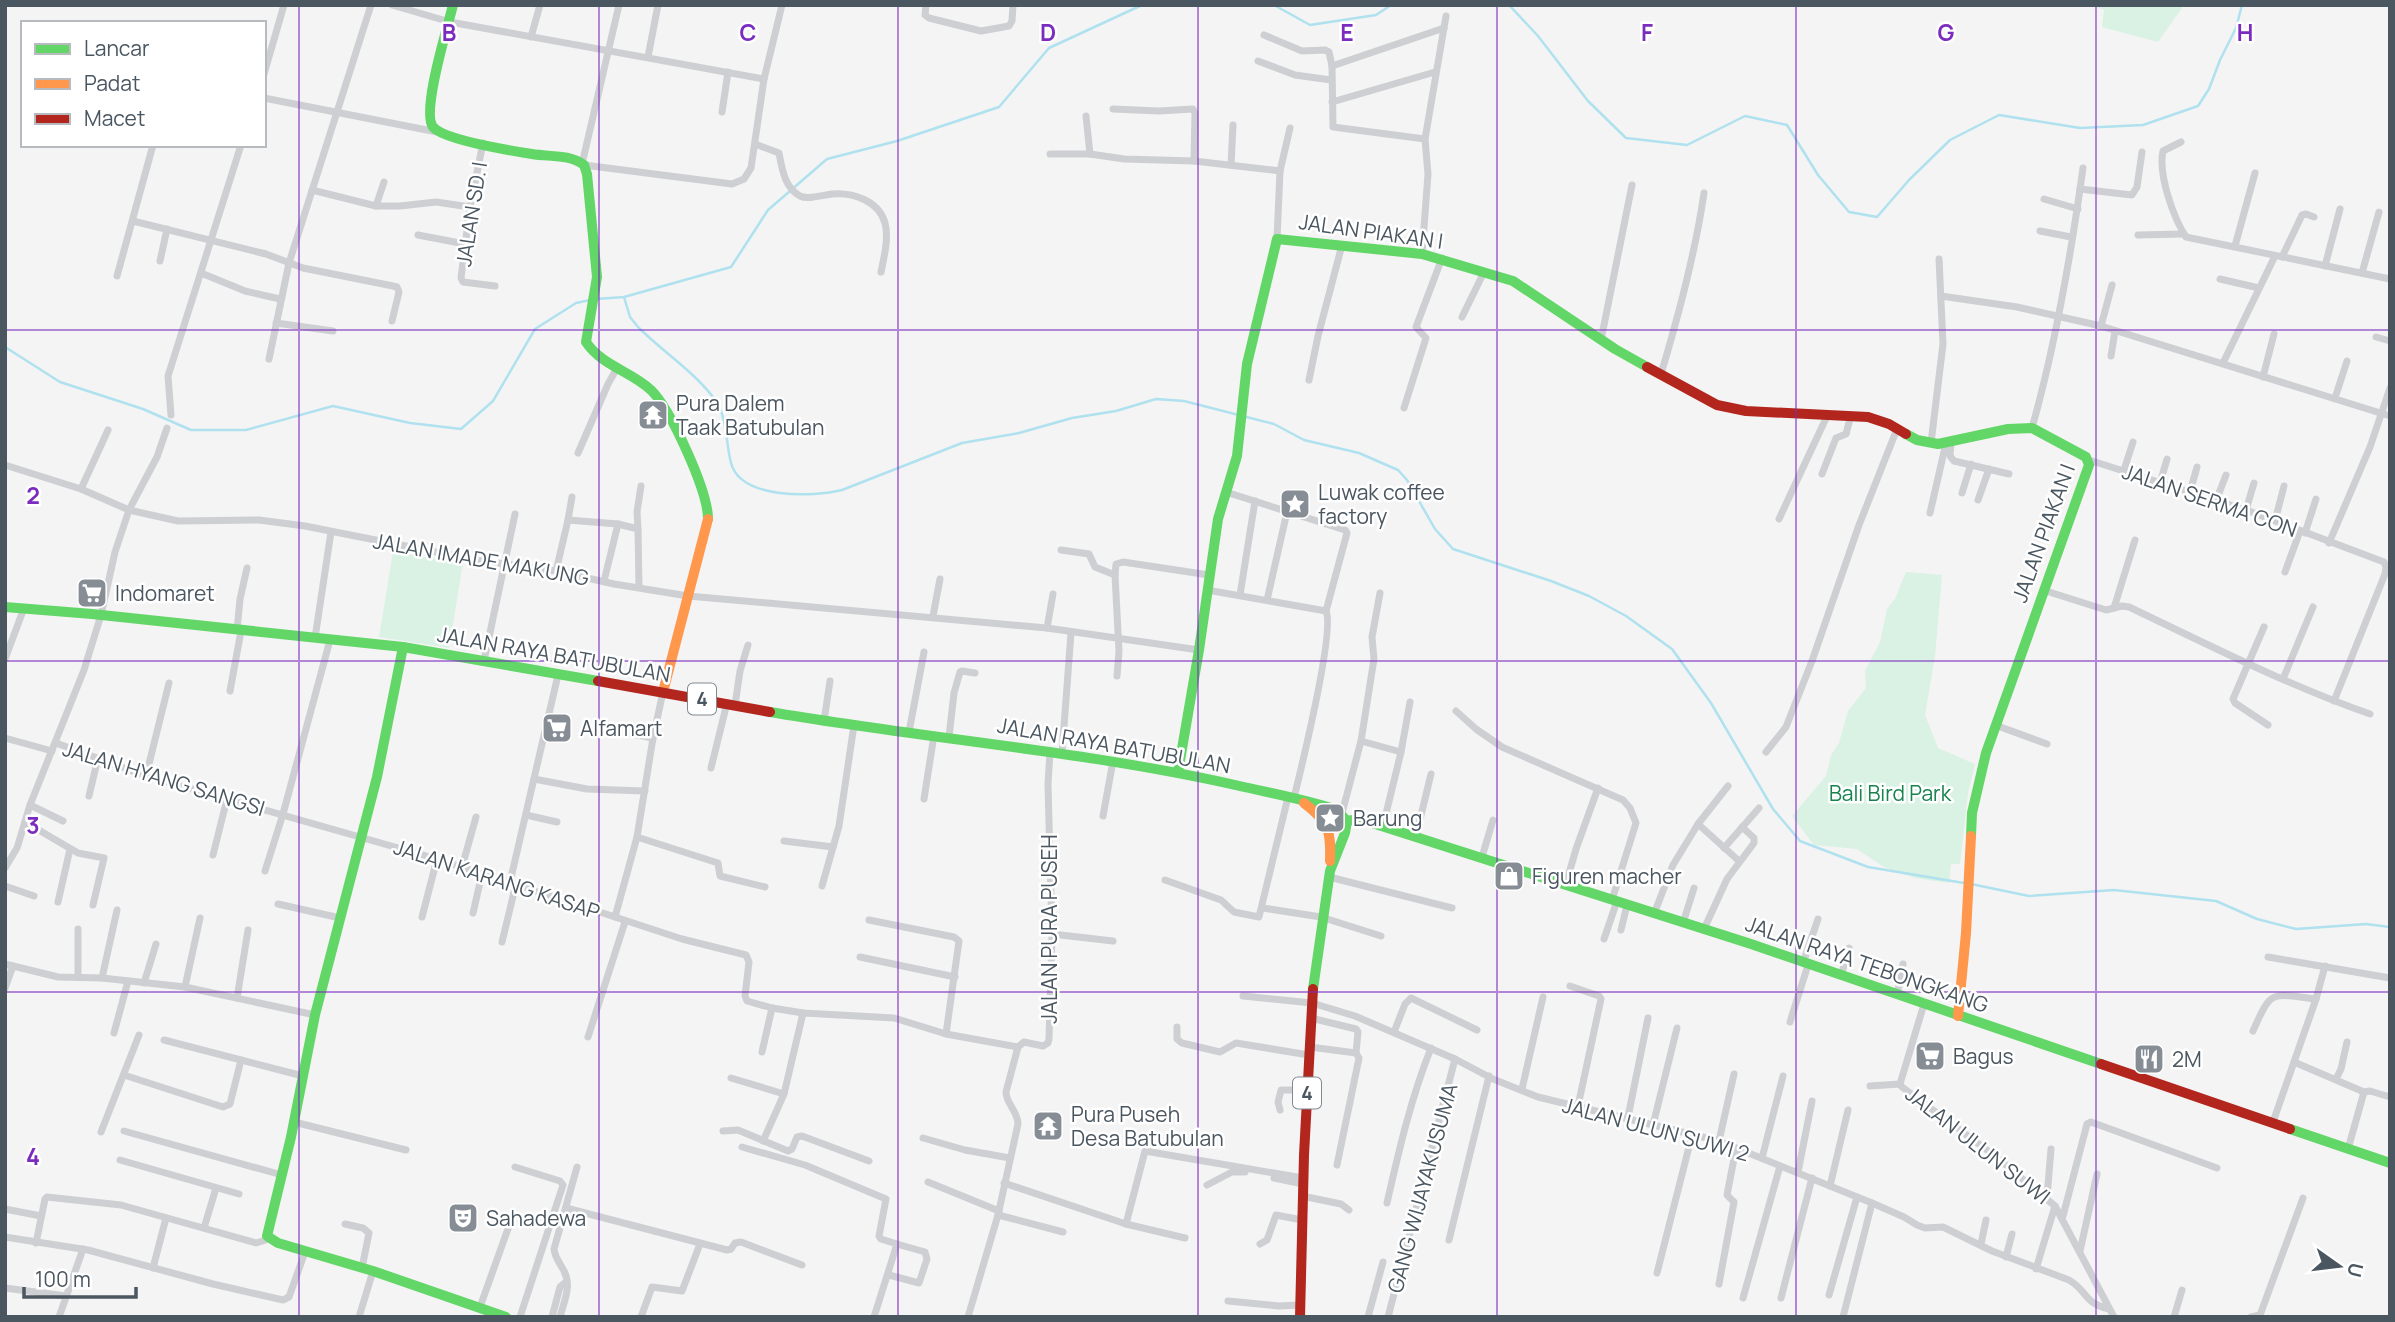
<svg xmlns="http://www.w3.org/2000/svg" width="2395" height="1322" font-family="Manrope,sans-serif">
<rect width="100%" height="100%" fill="#f4f4f4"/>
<g fill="#d9f2e3">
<path d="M2092,5H2184L2158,42L2102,27L2104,10Z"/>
<path d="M393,552L463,563L449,648L379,637Z"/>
<path d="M1906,572L1942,575L1935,656L1925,715L1938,748L1975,764L1968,793L1960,864H1951L1949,883L1915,878L1884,867L1857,849L1814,845L1792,816L1826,776L1831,755L1839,743L1848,711L1866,688L1865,671L1880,642L1887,609L1895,599Z"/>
</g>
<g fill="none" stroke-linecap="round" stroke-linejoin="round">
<g stroke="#afe1ee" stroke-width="2.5">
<path d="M1274,5L1310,25L1376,15L1391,5"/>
<path d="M1509,5L1538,36L1588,101L1626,138L1687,145L1745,116L1787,125L1818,175L1849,212L1877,217L1909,180L1950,140L1999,115L2080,128L2143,125L2198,106L2209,89L2220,60L2236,28L2242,5"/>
<path d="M624,297L630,317L638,327C662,351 692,370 713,397C728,416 725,440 731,463C741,500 814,497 842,490L962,443L1019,433L1072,418L1116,411L1156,399L1184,401L1274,424L1304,440L1359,453L1398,470L1407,480L1435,529L1453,549L1551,581L1589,596L1626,616L1672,649L1711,703L1773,809L1800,841L1868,867L1964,883"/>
<path d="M596,299L624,297L731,267L768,210L827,159L897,141L999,107L1049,48L1142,5"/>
<path d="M5,347L60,382L143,409L191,430H246L333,406L410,423L461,429L493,401L535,329L576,303L590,300"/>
<path d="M1971,884L2029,896L2114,890L2216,901L2257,919L2296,929L2366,924L2390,927"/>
</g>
<g stroke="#cdcfd2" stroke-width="7">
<path d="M392,5L450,22L764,79"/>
<path d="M926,5L925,15L929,18L981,31L1009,26L1012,21L1013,5"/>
<path d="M1264,35L1302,51L1325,50L1329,52L1332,66L1333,127L1425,139"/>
<path d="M531,37L540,5"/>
<path d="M648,57L658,5"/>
<path d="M1258,61L1295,75L1331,80"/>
<path d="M1332,66L1444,28"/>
<path d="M264,74L284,5"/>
<path d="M264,98L437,132"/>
<path d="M1332,102L1435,72"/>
<path d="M1113,109L1159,111L1193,109L1195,113L1194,161"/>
<path d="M722,112L728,72"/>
<path d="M1086,116L1090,154"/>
<path d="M2181,142L2163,151C2158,174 2173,217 2186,237L2390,279"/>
<path d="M483,143L470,207L461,278L463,282L495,286"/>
<path d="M755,144L779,153C782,168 784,187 800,196C808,200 823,195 832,194C853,192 879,201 885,223C889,238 884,257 881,272"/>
<path d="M1050,154H1090L1124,159L1194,161L1280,171"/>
<path d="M582,164L619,5"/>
<path d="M584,165L732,184L744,179L751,168L764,79L782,5"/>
<path d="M1231,165L1233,125"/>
<path d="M384,182L376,206H400L436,202L470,207"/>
<path d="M2080,189L2132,195L2137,187L2142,152"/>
<path d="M312,190L376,206"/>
<path d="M2044,199L2078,209"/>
<path d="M133,221L266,254L303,268L393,286L397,287L399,292L392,321"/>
<path d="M2040,231L2071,237"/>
<path d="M418,235L465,244"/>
<path d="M2138,235L2184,234"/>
<path d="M1277,239L1280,171L1290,128"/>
<path d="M2235,246L2255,173"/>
<path d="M1422,254L1428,174L1425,139L1446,16"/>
<path d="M2282,257L2302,215L2306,214L2314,217"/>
<path d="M160,261L167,229"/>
<path d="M2325,266L2340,209"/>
<path d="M201,273L245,291L280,299"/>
<path d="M2362,273L2379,212"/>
<path d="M117,276L153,145"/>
<path d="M2220,279L2259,288"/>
<path d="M1941,296L2017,307L2101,326L2390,416"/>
<path d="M1462,317L1484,272"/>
<path d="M276,323L333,331"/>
<path d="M2101,326L2112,285"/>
<path d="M2376,337L2390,341"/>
<path d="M1601,340L1632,185"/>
<path d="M2111,356L2115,331"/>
<path d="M269,359L289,263L371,5"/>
<path d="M2223,363L2275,256"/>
<path d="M1661,374C1679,314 1695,255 1704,193"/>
<path d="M2263,377L2274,334"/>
<path d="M1309,380L1318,336L1342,245"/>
<path d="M2335,398L2347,361"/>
<path d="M1404,408L1426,338L1416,327L1442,258"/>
<path d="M171,415L168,376L241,145"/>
<path d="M2032,428C2056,343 2071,255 2083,168"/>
<path d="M1951,442L1950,456L1954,461L2009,474"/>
<path d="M1931,443L1943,344L1939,259"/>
<path d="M578,453L608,384L617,368"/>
<path d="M2089,460L2246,510L2384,562L2386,567L2385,574L2334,701"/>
<path d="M5,465L81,489L129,510L178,521L259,520L305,526L476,560L556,571L614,584L688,596L1047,628L1199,650"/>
<path d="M2124,470L2133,442"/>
<path d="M1822,474L1836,438L1846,434L1851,415"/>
<path d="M2160,483L2167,459"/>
<path d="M81,489L108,430"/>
<path d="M1226,492L1345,530L1347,533L1326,611C1335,631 1301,769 1294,798"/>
<path d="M2190,492L2197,467"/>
<path d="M1962,493L1971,464"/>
<path d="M1978,500L1989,469"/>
<path d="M2216,501L2226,475"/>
<path d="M2246,510L2254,483"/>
<path d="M1930,513L1946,443"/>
<path d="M1779,519L1828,414"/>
<path d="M568,520L572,497"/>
<path d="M2275,521L2284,486"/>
<path d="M638,529L637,512L641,486"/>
<path d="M2305,533L2316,499"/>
<path d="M2329,543L2370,447L2390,388"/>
<path d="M1061,550L1089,554L1095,567L1115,575"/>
<path d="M556,571L568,520L618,524L638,529L639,587"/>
<path d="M2285,572L2300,531"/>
<path d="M604,581L618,524"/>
<path d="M1207,590L1326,611"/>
<path d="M2043,590L2106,610L2122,606L2129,607C2209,645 2287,685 2370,714"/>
<path d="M1240,595L1255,501"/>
<path d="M1267,600L1287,512"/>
<path d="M2114,608L2135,540"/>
<path d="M933,616L940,579"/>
<path d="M2264,627L2233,699L2235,703L2268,725"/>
<path d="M1047,628L1053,594"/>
<path d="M237,630L240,599L247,568"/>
<path d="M315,638L331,532"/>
<path d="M5,659L24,608"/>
<path d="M484,661L515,514"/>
<path d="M1117,676L1119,651L1115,575L1116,564L1123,562L1209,575"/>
<path d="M2283,679L2313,607"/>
<path d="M230,691L241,631"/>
<path d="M735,705L740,671L748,645"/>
<path d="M1456,711L1476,729L1502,747L1623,800L1630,808L1636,823L1612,900"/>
<path d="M824,721L830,681"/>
<path d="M1995,725L2047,744"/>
<path d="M611,730L653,738"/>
<path d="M909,732L924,652"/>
<path d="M949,737L954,693L960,672L962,671L975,673"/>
<path d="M5,738L52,751"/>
<path d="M1361,741L1401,752"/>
<path d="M56,743L146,776L437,859L615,917L637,837L653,738L663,692"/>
<path d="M1766,752L1786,727L1812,661L1859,525L1897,429"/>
<path d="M1062,753L1071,633"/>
<path d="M711,768L727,703"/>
<path d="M146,776L169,683"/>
<path d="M534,779L587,789L645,791"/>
<path d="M89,796L98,758"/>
<path d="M924,799L934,735"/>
<path d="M30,805L63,821"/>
<path d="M1342,813L1361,741L1374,659L1372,637L1380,593"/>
<path d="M526,815L557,822"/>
<path d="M1103,816L1113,761"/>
<path d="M25,822L78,853L104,858L93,905"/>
<path d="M1698,824L1739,861"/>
<path d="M1383,826L1401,752L1410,702"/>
<path d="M1416,836L1431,774"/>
<path d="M637,837L718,863L720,876L765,887"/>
<path d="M784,841L833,847"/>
<path d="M1724,848L1759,808"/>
<path d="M213,855L227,799"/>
<path d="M1482,857L1493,820"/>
<path d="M462,867L476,817"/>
<path d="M5,868L17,848L30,805L84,670L101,615L115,552L129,510L157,457L167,428"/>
<path d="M265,871L283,814L330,640"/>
<path d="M1329,877L1452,908"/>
<path d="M1165,880L1221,900L1234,912L1259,917L1288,797"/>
<path d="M510,882L558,675"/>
<path d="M1566,884L1576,849L1598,788"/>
<path d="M5,886L34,896"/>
<path d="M822,886L839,826L854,725"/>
<path d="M58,902L70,849"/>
<path d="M278,904L340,918"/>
<path d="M1263,908L1321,917L1381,936"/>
<path d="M473,913L482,874"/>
<path d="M1654,914L1673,865L1698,824L1728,786"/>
<path d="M422,917L437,859"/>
<path d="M615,917L682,939L746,955L749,962L745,996L747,1001L772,1008L803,1013L894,1018L946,1034L1018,1047"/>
<path d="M869,920L954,937L959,941L946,1034"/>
<path d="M1683,923L1694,888"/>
<path d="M78,929V977"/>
<path d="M1704,929L1727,879L1754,843V838L1742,827"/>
<path d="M1621,930L1627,905"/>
<path d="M1052,934L1113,941"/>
<path d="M1604,939L1617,901"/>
<path d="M502,942L516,884"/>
<path d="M860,957L955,977"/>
<path d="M2268,957L2390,978"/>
<path d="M1803,963L1818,919"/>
<path d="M5,964L58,977L102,978L185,987L315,1015"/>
<path d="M1841,976L1849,948"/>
<path d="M102,978L117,910"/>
<path d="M144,983L156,944"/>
<path d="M1570,986L1599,996L1601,999L1578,1106"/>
<path d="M185,987L200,918"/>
<path d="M5,988L13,966"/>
<path d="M1897,995L1903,964"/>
<path d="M1243,996L1312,1003L1355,1016L1455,1059L1493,1079L1538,1097L1719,1141L1872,1203L1904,1217L1917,1225L1925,1228L1943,1227L1992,1251L2069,1280C2089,1292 2082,1302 2109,1309"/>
<path d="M237,998L248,930"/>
<path d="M1311,1018L1356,1029L1358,1032L1356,1053"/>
<path d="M1790,1022L1808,965"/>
<path d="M1177,1027V1039L1182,1043L1220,1052L1236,1043L1309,1055"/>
<path d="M2253,1031C2272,988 2271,994 2316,999"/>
<path d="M1394,1032L1405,1004L1411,998L1477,1030"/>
<path d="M114,1033L128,981"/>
<path d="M588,1037L625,922"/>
<path d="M164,1040L303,1076"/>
<path d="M1310,1047L1356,1053L1359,1058L1337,1165"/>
<path d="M762,1052L772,1008"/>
<path d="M2294,1062L2364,1092L2370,1091L2390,1097"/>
<path d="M124,1075L223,1107L230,1104L241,1060"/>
<path d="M731,1078L784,1094"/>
<path d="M2336,1079L2341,1069L2347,1042"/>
<path d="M1900,1084L1902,1087L1995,1156L2055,1206L2114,1317"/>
<path d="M1900,1084L1924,1004"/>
<path d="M1870,1086L1900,1084"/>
<path d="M1522,1089L1543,997"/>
<path d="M1280,1110L1278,1102L1281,1090H1302"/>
<path d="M1628,1117L1648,1018"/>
<path d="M294,1122L406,1150"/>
<path d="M2273,1122L2316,999L2325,966"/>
<path d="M1653,1125L1677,1028"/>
<path d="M124,1131L282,1175"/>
<path d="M723,1131L738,1130L788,1151L792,1149L797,1137L802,1136L869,1161"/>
<path d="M101,1132L139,1035"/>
<path d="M923,1138L965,1150L1010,1158"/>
<path d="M763,1141L784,1094L803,1013"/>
<path d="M1719,1141L1734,1074"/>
<path d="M742,1147L805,1165L886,1199L879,1236L881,1239L897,1244L874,1317"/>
<path d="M2348,1149L2364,1092"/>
<path d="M1762,1158L1783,1076"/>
<path d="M120,1160L239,1194"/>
<path d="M515,1167L560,1181L563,1185L520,1317"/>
<path d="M1798,1172L1812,1101"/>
<path d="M1274,1178L1303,1184"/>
<path d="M928,1182L999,1211"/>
<path d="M1004,1183L1126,1224L1145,1151L1303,1178"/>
<path d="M1207,1185L1232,1172H1245"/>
<path d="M1830,1186L1848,1110"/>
<path d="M1302,1196L1341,1204L1349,1210"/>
<path d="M2047,1197L2051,1149"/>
<path d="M1387,1203C1399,1150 1411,1098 1431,1048"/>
<path d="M566,1208L727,1250L731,1249L735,1243L741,1242L802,1265"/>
<path d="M5,1209L41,1216"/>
<path d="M998,1215L1063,1232"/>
<path d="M2063,1216L2087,1124L2091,1122L2217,1168"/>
<path d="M345,1224L363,1228L369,1233L362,1268"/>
<path d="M1126,1224L1185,1238"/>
<path d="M204,1228L216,1188"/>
<path d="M5,1237L88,1250L213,1284L283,1300L289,1297L305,1252"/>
<path d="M1449,1240L1489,1076"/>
<path d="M36,1243L45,1199L47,1197L121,1205L256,1243L269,1239"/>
<path d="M1260,1244L1267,1240L1276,1215L1302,1220"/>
<path d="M1981,1244L1986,1220"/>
<path d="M2080,1251L2097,1174"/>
<path d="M2006,1257L2012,1234"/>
<path d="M153,1268L166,1218"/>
<path d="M2036,1269L2055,1206"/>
<path d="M1657,1273L1692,1135"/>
<path d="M889,1275L919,1283L927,1259L925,1252L897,1244"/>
<path d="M1719,1284L1734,1202L1727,1195L1736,1148"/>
<path d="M5,1288L66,1296"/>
<path d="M1829,1295L1857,1197"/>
<path d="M1743,1298L1780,1166"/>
<path d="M1781,1298L1812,1178"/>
<path d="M1228,1301L1279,1306L1299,1305"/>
<path d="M480,1307L509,1226"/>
<path d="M59,1317L83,1249"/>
<path d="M359,1317L373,1271"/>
<path d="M552,1317L560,1287L566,1282"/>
<path d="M560,1317C564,1301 572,1286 564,1271C560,1263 555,1258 554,1249L577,1167"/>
<path d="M641,1317L652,1287L682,1291L700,1244"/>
<path d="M968,1317L998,1215L1018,1124C1018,1111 1006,1104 1006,1092L1018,1047L1024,1042L1043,1046L1048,1043L1049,1039L1052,934L1048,784L1050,752"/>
<path d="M1368,1317L1383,1262"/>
<path d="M1388,1317L1455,1059"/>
<path d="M1843,1317L1872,1203"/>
<path d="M2174,1317L2182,1290"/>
<path d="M2251,1317L2260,1315L2303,1198"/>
</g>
<g stroke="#63d668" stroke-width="10">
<path d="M453,5C448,26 421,111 433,127C444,140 513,151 532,154C550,157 569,154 584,165L587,174L597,277L586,342C602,366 631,371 651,390C671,410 708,491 708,519"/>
<path d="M1906,434L1917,440L1938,444L2008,429L2032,428L2086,457L2089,465L1986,753L1972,813L1971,836"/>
<path d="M5,607L92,614L403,647L598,681"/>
<path d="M403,647L377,777L315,1015L291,1137L267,1236L278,1243L373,1271L506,1317"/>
<path d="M770,712C928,739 1087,751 1244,787C1275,794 1307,800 1337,810L1347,821L1345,833L1330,871L1313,989"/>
<path d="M1178,772L1199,650L1218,519L1237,456L1247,364L1277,239L1422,254L1513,281L1615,349L1647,367"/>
<path d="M1328,824L1353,820L1369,822L1751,944L2101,1064"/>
<path d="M2290,1129L2390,1163"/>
</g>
<g stroke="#ff974d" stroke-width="10">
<path d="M663,692L708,519"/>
<path d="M1304,803C1329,822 1331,830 1330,861"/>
<path d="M1958,1016L1966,933L1971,836"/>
</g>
<g stroke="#b3261e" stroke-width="10">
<path d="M1647,367L1717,405L1746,411L1868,417L1889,424L1906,434"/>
<path d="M598,681L770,712"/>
<path d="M2101,1064L2290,1129"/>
<path d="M1300,1317L1304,1155L1313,989"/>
</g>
</g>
<path fill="none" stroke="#7b2cbf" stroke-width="2" stroke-opacity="0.55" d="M299,5V1317M599,5V1317M898,5V1317M1198,5V1317M1497,5V1317M1796,5V1317M2096,5V1317M5,330H2390M5,661H2390M5,992H2390"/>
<defs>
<g id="temple-square" transform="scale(1.575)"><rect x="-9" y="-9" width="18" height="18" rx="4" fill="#868d94" stroke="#fff"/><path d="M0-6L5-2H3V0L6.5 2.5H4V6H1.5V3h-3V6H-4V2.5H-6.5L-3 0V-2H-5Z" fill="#fff"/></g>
<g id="sight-square" transform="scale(1.575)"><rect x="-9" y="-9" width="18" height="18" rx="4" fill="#868d94" stroke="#fff"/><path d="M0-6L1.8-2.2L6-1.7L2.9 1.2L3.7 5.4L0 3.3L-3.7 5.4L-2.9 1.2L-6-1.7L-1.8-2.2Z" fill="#fff"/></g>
<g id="supermarket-square" transform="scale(1.575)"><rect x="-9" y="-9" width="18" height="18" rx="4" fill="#868d94" stroke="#fff"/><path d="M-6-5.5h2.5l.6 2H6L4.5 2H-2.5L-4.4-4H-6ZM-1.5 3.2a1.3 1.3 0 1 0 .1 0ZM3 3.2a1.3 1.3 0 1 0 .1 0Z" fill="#fff"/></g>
<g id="shop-square" transform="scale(1.575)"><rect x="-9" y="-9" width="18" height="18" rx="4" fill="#868d94" stroke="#fff"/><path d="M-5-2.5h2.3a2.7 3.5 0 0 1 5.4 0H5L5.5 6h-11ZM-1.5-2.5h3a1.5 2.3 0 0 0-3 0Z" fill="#fff"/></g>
<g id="restaurant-square" transform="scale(1.575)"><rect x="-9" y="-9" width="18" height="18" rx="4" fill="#868d94" stroke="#fff"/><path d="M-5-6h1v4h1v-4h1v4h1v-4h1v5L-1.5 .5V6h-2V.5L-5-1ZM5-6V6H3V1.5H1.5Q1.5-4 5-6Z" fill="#fff"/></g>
<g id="theatre-square" transform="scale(1.575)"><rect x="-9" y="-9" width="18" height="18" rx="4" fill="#868d94" stroke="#fff"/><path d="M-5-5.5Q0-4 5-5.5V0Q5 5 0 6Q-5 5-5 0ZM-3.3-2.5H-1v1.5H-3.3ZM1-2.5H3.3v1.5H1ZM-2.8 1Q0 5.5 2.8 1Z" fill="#fff"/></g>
</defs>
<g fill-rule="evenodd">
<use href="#temple-square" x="653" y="415"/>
<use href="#sight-square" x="1295" y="504"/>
<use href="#supermarket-square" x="92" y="593"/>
<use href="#supermarket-square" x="557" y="728"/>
<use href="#sight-square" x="1330" y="818"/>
<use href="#shop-square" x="1509" y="876"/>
<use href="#supermarket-square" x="1930" y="1056"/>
<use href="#restaurant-square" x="2149" y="1059"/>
<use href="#temple-square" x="1048" y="1126"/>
<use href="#theatre-square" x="463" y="1218"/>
</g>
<g text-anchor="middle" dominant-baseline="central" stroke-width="5" stroke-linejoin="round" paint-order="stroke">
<g fill="#fff" stroke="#808990" stroke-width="2">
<rect x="688" y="683.5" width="28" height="31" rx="5"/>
<rect x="1293" y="1077.5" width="28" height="31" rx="5"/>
</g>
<g font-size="19" font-weight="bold" fill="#4a5660">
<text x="702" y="699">4</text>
<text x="1307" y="1093">4</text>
</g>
<g font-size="21" fill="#4a5660" stroke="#fff">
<text transform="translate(471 214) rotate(-81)">JALAN SD. I</text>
<text transform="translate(1371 231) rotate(8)">JALAN PIAKAN I</text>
<text transform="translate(2210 500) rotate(19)">JALAN SERMA CON</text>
<text transform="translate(2043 533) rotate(-70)">JALAN PIAKAN I</text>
<text transform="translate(481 559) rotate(10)">JALAN IMADE MAKUNG</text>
<text transform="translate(554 654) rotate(10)">JALAN RAYA BATUBULAN</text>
<text transform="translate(1114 745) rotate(10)">JALAN RAYA BATUBULAN</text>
<text transform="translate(164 778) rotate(17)">JALAN HYANG SANGSI</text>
<text transform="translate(497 879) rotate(18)">JALAN KARANG KASAP</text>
<text transform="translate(1049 929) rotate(-90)">JALAN PURA PUSEH</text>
<text transform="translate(1867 964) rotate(19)">JALAN RAYA TEBONGKANG</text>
<text transform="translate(1656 1129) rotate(15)">JALAN ULUN SUWI 2</text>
<text transform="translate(1978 1145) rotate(38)">JALAN ULUN SUWI</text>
<text transform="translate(1422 1188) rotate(-75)">GANG WIJAYAKUSUMA</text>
</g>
<g font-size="21" fill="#4a5660" stroke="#fff" text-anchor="start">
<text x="676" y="403">Pura Dalem<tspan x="676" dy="24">Taak Batubulan</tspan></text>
<text x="1318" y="492">Luwak coffee<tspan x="1318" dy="24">factory</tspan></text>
<text x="115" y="593">Indomaret</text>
<text x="580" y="728">Alfamart</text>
<text x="1353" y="818">Barung</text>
<text x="1532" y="876">Figuren macher</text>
<text x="1953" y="1056">Bagus</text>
<text x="2172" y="1059">2M</text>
<text x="1071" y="1114">Pura Puseh<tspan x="1071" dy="24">Desa Batubulan</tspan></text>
<text x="486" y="1218">Sahadewa</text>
</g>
<g font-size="21" fill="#19834e" stroke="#fff">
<text x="1890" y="793">Bali Bird Park</text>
</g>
</g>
<g font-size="23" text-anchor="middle" font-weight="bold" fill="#7b2cbf" stroke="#fff" stroke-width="5" stroke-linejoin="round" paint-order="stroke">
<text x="449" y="41">B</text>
<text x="748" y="41">C</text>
<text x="1048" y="41">D</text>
<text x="1347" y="41">E</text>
<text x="1647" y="41">F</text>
<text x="1946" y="41">G</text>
<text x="2245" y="41">H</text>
<text x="33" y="504">2</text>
<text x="33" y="834">3</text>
<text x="33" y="1165">4</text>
</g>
<rect width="2395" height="1322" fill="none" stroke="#4a5660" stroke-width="14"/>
<rect x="21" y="21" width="245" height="126" fill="#ffffff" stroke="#b7bbbf" stroke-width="2"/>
<rect x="35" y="44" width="35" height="10" fill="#63d668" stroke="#b7bbbf" stroke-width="2"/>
<text x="84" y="56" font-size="21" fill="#4a5660">Lancar</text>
<rect x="35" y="79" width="35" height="10" fill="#ff974d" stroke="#b7bbbf" stroke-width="2"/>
<text x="84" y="91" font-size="21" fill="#4a5660">Padat</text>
<rect x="35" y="114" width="35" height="10" fill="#b3261e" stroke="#b7bbbf" stroke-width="2"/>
<text x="84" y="126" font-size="21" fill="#4a5660">Macet</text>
<g transform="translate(2339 1266) rotate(104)" stroke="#ffffff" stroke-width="5" paint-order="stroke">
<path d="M0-5L12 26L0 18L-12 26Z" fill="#4a5660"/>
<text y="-10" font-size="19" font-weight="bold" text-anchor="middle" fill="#4a5660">U</text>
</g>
<path d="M24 1287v10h112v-10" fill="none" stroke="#4a5660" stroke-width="3.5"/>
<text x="35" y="1287" font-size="21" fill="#4a5660" stroke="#ffffff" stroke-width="5" paint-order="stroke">100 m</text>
</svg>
